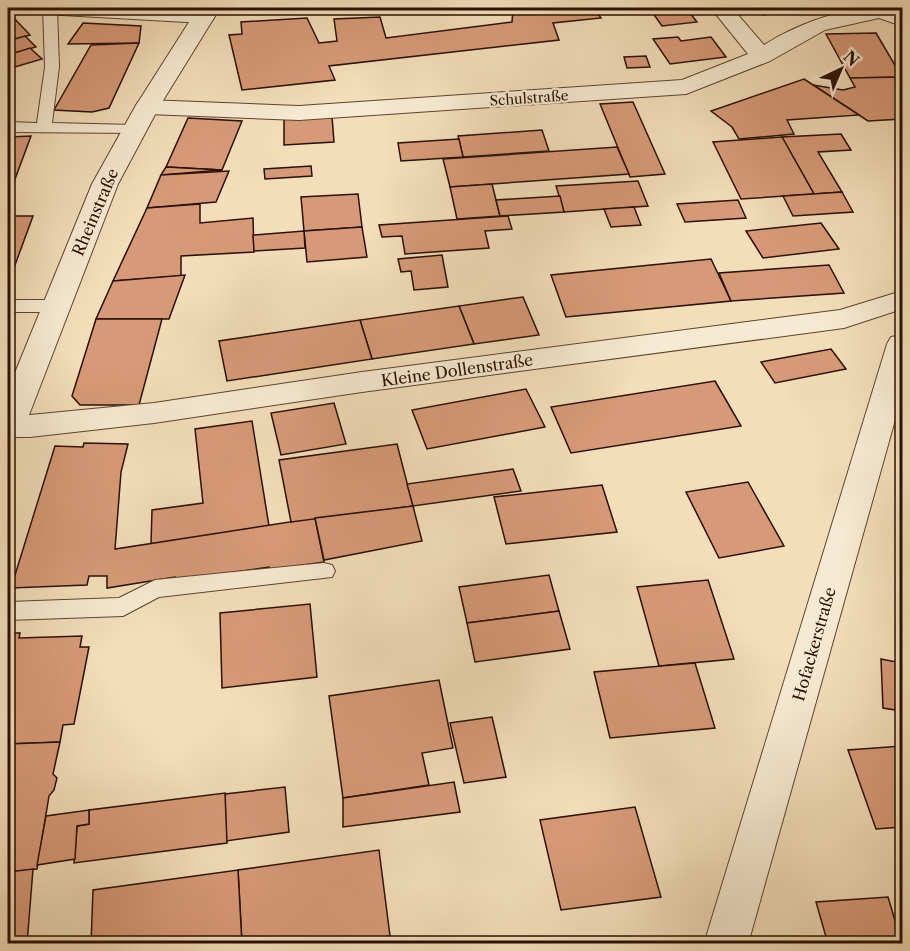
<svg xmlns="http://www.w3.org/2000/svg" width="910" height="951" font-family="'Libre Caslon Text',serif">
<rect width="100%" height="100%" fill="#f2deb9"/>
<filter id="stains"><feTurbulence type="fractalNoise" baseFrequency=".00333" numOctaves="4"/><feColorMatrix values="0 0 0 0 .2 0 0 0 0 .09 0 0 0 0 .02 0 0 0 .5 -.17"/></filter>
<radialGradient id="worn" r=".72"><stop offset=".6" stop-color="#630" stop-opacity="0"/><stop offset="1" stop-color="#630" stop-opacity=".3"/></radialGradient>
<g fill="#d79a78" stroke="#2a1001" stroke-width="1.5">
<path d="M513,8H594L601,18L553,23L559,40L329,66L335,80L242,90L229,35L242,34L241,22L307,18L319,43L337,41L334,19L380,17L386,38L512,22Z"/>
<path d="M660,8H711L713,10L690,13L697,22L662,26L650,9Z"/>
<path d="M757,8H801L803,10L763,15Z"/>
<path d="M13,17L30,35L8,41V18Z"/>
<path d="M83,23L141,26L139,43L68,44Z"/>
<path d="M876,33L902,77L850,78L826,34Z"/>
<path d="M25,36L36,47L8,55V41Z"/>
<path d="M678,37L681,41L711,37L726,57L670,64L653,39Z"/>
<path d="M139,43L109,108L92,112L54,110L91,45Z"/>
<path d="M30,48L42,59L8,69V55Z"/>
<path d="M646,56L650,67L627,68L624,57Z"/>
<path d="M902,77V119L868,121L813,85L843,90L855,87L850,78Z"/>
<path d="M804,79L859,115L787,120L794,134L739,139L732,127L711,111Z"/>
<path d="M8,86H10L14,104L8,105Z"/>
<path d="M633,102L665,174L630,177L600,104Z"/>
<path d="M332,116L334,142L284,145V119Z"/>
<path d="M188,118L242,121L222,170L166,167Z"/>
<path d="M542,130L549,151L463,157L458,136Z"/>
<path d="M841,134L851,150L818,152L842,192L814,194L782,137Z"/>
<path d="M31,136L8,198V137Z"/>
<path d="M782,137L814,194L741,199L713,142Z"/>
<path d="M459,139L463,157L401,161L398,143Z"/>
<path d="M617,147L629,174L450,187L443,159Z"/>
<path d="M311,166L312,176L265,179L264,169Z"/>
<path d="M166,167L222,170L161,175Z"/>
<path d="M229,171L216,202L147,208L161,175Z"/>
<path d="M638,181L648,206L564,212L556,186Z"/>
<path d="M492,184L500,216L457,219L450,187Z"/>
<path d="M842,192L853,212L793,216L783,196Z"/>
<path d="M358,194L362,227L304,231L301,197Z"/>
<path d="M560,196L564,212L500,216L496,200Z"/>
<path d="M738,200L746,218L685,222L677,204Z"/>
<path d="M200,204V223L253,218L254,252L181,256V276L113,281L147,208Z"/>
<path d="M634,207L641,225L611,227L604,209Z"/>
<path d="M8,216H33L8,284Z"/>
<path d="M508,216L512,229L485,231L489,248L405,254L402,236L382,237L379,225Z"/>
<path d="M821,223L839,249L763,258L746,231Z"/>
<path d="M362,227L367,257L307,262L304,231Z"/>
<path d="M304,231L305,248L254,251L253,235Z"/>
<path d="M442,255L448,287L414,290L411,271L401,272L398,259Z"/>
<path d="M711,259L731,301L566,317L551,275Z"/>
<path d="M829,265L844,293L731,301L719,273Z"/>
<path d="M185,275L169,319H96L113,281Z"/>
<path d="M523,297L539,335L474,344L459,306Z"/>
<path d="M459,306L474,344L372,359L360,320Z"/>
<path d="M96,319H162L139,405H80L72,396Z"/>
<path d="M360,320L372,359L227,381L219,341Z"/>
<path d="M831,349L846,369L775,383L761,362Z"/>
<path d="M715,381L741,426L571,453L551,407Z"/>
<path d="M526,389L545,427L427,449L412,410Z"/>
<path d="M334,403L346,444L281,455L271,413Z"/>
<path d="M252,421L269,526L151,544L152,510L203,503L195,429Z"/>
<path d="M84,443L128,444L121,472L115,549L315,518L324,562L270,570L269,567L176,581L175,577L107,588V576H89L87,585L11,588L55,446L83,447Z"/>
<path d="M397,444L413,506L291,522L279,460Z"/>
<path d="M513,469L521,491L413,506L407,484Z"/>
<path d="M748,482L784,546L719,558L686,492Z"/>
<path d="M602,485L617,532L506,544L494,497Z"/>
<path d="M413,506L422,541L324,560L315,518Z"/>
<path d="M549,575L559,611L467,623L459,587Z"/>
<path d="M708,580L734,659L659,666L637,587Z"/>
<path d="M310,604L317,677L222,688L220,613Z"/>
<path d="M559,611L570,649L475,662L467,623Z"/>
<path d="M8,633H20L19,638L82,636L80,647H89L74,724L63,725L60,742L8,744Z"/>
<path d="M881,659L902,663V711L883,708Z"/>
<path d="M695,663L715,728L610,738L594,672Z"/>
<path d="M439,680L453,748L422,753L429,785L343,798L329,696Z"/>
<path d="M492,717L506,777L464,783L450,723Z"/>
<path d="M60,742L53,774L57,778L54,790L49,796L37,869L8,872V744Z"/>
<path d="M902,746V827L876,829L848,750Z"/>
<path d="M454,782L460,812L343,827V798Z"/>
<path d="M285,787L289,832L226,841L225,794Z"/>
<path d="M225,793L227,843L74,863L77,826L89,824V810Z"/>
<path d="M635,807L661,897L561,910L540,820Z"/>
<path d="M89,810V824L77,826L75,859L37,865L46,816Z"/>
<path d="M379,850L390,936L338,944H242L238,870Z"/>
<path d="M33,869L27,944H8V872Z"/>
<path d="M238,870L242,944H91L93,890Z"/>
<path d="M888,897L902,944H828L816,902Z"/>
</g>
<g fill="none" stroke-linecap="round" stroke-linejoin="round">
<g stroke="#5c442f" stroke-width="2">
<g id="service">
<path d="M43,8H57L59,67L52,123L135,125L143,130L141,133L8,132V122L37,123L45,67Z"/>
<path d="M8,300H56L62,302L65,306L62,310L56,312H8Z"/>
<path d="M324,563L332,565L335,571L332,577L159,597L123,616L8,620V602L119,598L155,580Z"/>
</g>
</g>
<g stroke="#5c442f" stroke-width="2">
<g id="minor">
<path d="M34,8H165L212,11L215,16L212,21L204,23L44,14L36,13Z"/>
<path d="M711,8H732L764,45C800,22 860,0 902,9V26L879,18L825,30L770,61L686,94L299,120L147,114L138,112L135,107L138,102L147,100L299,106L682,80L748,54Z"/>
<path d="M902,291V309L844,328L362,392L154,423L30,437H8V415H30L154,403L362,372L840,310Z"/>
<path d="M902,335V395L748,944H704L887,344L891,337Z"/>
</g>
</g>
<g stroke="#5c442f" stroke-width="2">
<path id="tertiary" d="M198,8H220L159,107L118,184L24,428L19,436L8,439V390L92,184L135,107Z"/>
</g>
<use href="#service" fill="#f7ead2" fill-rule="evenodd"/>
<use href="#minor" fill="#f7ead2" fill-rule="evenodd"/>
<use href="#tertiary" fill="#f7ead2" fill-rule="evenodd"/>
</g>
<g text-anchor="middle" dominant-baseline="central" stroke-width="4.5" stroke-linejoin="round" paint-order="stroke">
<g font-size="14" fill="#2a1001" stroke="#f7ead2">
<text transform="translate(529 98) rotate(-4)">Schulstraße</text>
</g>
<g font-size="16" fill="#2a1001" stroke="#f7ead2">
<text transform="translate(95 212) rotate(-67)">Rheinstraße</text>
<text transform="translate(457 370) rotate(-8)">Kleine Dollenstraße</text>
<text transform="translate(814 644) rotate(-74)">Hofackerstraße</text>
</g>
</g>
<rect width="910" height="951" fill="none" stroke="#f2deb9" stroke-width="30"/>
<rect x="9" y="9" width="892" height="933" fill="none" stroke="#2a1001" stroke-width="3"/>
<rect x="15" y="15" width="880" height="921" fill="none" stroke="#2a1001" stroke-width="1.5"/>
<g transform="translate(841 69) rotate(44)" stroke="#f7ead2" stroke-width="4.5" paint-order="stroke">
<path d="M0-4.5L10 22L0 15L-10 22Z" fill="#2a1001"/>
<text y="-9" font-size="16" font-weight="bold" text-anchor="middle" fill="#2a1001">N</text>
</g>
<rect width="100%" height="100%" filter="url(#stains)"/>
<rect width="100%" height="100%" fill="url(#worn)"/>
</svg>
